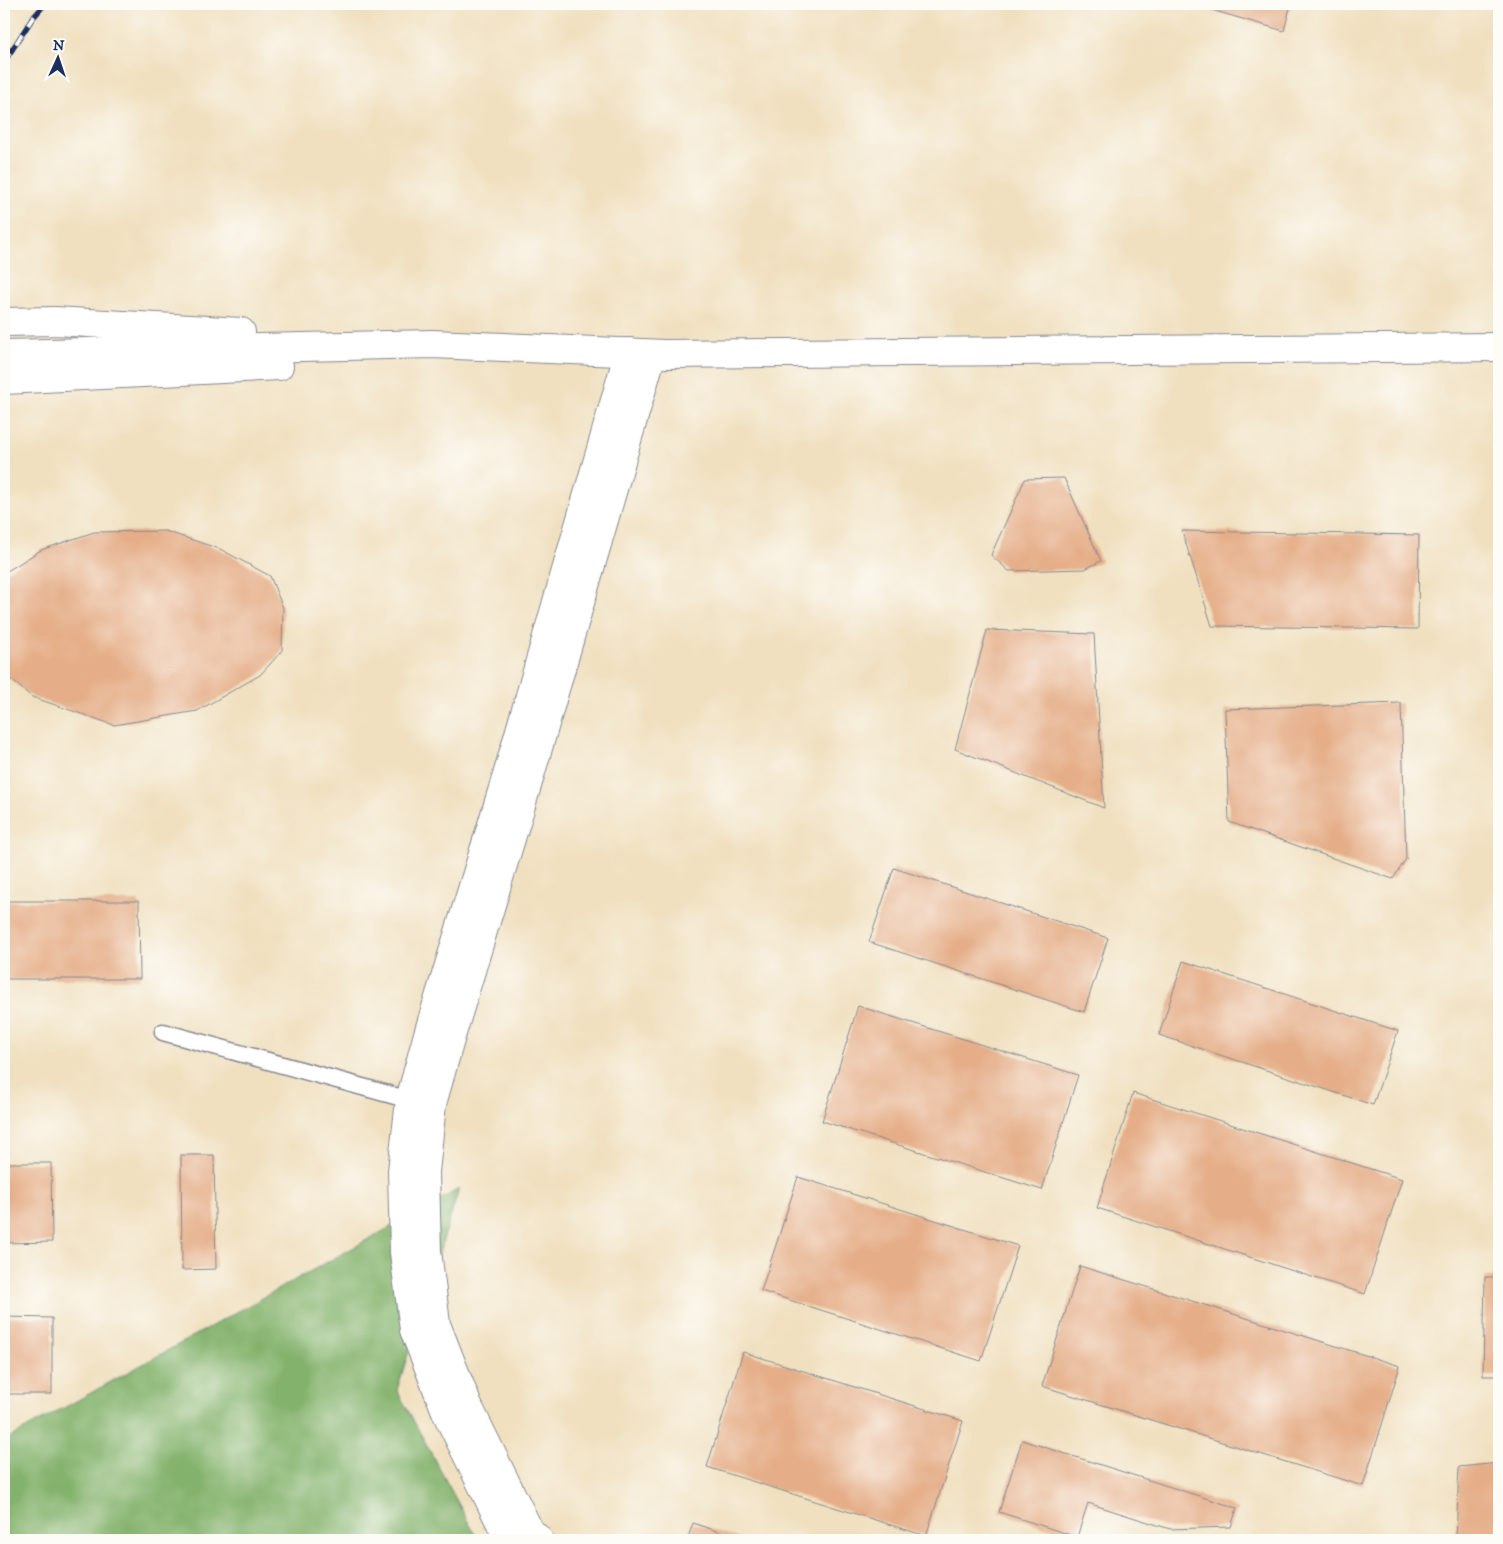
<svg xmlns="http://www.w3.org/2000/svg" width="1503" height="1544" font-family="'IM FELL DW Pica',serif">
<rect width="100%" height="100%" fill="#fdfcf7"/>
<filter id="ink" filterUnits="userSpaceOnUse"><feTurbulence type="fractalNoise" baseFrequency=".02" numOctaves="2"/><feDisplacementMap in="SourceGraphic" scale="10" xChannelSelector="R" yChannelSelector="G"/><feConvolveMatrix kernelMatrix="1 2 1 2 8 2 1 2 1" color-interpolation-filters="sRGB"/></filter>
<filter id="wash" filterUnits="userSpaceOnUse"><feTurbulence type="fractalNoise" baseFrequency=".0096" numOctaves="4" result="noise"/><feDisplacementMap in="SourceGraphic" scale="20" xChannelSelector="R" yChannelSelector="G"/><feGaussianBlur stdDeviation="1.12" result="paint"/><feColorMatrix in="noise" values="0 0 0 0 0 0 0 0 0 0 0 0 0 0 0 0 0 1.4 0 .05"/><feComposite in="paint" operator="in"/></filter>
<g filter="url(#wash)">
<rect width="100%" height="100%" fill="#f0e0c0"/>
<path fill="#83b26c" stroke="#4f7065" d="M459,1189L397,1390L478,1540H4V1441Z"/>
<g id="blocks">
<g fill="#e5ae88">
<path d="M1191,4H1291L1284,31Z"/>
<path d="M1064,478L1101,561L1085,569L1009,571L991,555L1025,479Z"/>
<path d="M165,531L220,549L270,576L283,608L282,651L260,675L197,711L114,725L32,697L4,674V642L7,640L8,613L4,609V573L41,550L94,532Z"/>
<path d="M1182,531L1419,535L1418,629L1212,626Z"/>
<path d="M987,630L1094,634L1104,808L955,749Z"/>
<path d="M1401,703L1406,859L1393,879L1229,822L1225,709Z"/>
<path d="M894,868L1108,938L1084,1012L869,942Z"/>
<path d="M4,901H139L140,979H4Z"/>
<path d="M1183,961L1398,1031L1373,1105L1159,1035Z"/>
<path d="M858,1006L1078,1075L1042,1190L822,1121Z"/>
<path d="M1133,1093L1402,1179L1365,1294L1097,1208Z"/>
<path d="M181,1155H214L216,1269L182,1270Z"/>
<path d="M4,1163H51L52,1242L4,1243Z"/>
<path d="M798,1177L1018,1246L981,1361L761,1291Z"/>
<path d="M1080,1266L1400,1366L1363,1486L1042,1386Z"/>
<path d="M1485,1277H1499V1376H1483Z"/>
<path d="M4,1317L52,1318V1394H4Z"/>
<path d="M743,1352L963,1421L926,1536L707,1467Z"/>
<path d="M1022,1440L1237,1508L1231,1527L1170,1529L1088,1503L1077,1537L999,1512Z"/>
<path d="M1499,1463V1540H1456L1459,1467Z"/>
<path d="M693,1523L743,1540H687Z"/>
</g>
</g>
</g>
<g filter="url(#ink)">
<use href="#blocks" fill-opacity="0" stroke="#86888f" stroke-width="1"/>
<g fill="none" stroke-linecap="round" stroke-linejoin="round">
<g stroke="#86888f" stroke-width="19">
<path id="lane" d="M163,1032L417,1102"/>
</g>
<g stroke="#86888f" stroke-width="30">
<g id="secondary">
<path d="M4,322L55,321L241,332"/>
<path d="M4,354L432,344L665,354L1499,347"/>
<path d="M4,380L279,366"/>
<path d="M509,1540L447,1414L414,1330L404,1252L402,1171L410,1100L428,1034L508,772L629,352"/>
<path d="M539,1540L529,1530L468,1406L436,1324L427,1251L425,1172L432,1104L450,1040L529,779L652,354"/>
</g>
</g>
<use href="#lane" stroke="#fff" stroke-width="16"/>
<use href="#secondary" stroke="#fff" stroke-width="28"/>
<g stroke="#1b2f5e" stroke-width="5.5">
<path id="rail" d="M4,62L32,19L45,4"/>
</g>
<use href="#rail" stroke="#fdfcf7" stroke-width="4" stroke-dasharray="11" stroke-linecap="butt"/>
</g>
</g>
<rect width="1503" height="1544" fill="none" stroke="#fdfcf7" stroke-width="20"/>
<g transform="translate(58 58) rotate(3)" stroke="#fdfcf7" stroke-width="4" paint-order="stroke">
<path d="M0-4L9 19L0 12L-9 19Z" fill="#1b2f5e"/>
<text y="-8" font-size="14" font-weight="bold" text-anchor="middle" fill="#1b2f5e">N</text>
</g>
</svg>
